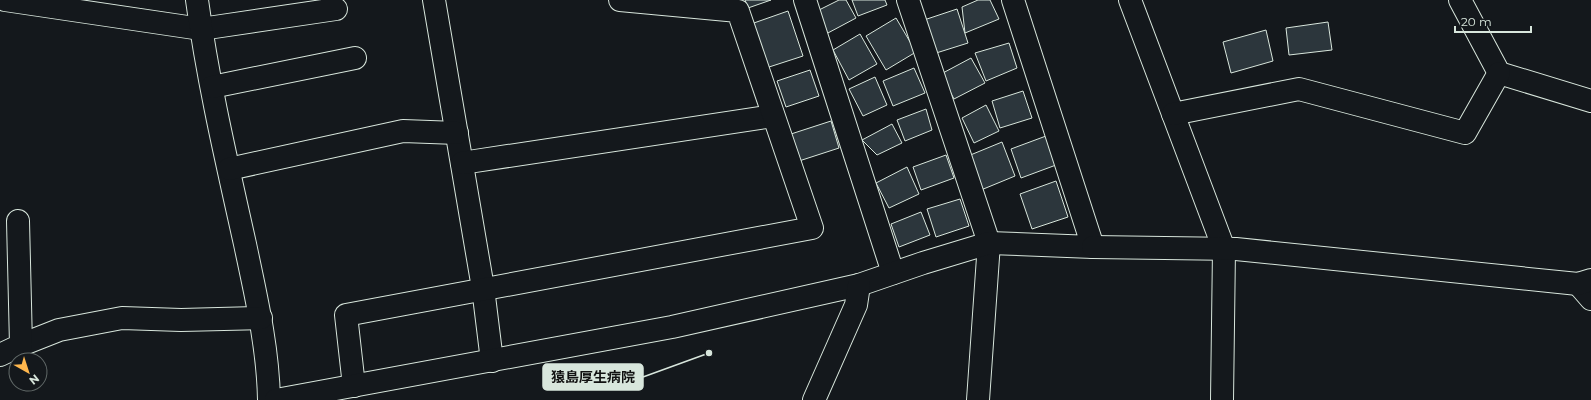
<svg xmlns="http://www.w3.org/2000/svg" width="1591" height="400" font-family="Montserrat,'Noto Sans JP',sans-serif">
<rect width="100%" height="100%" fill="#14181c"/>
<g fill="#2c363c" stroke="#d8e6dc">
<path d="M745,0H771L748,8Z"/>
<path d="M839,0H846L856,18L826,34L815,12Z"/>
<path d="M852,0H885L887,5L858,16Z"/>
<path d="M978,0H990L999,19L965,33L962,7Z"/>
<path d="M957,9L968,43L933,54L921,21Z"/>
<path d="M788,11L803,56L766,68L751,24Z"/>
<path d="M896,18L916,52L886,70L866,36Z"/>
<path d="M1328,22L1332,50L1289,55L1286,28Z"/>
<path d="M1266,30L1273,61L1231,73L1223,42Z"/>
<path d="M860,34L877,64L849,80L833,50Z"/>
<path d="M1009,43L1017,68L986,81L975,53Z"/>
<path d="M971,58L985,83L954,99L941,74Z"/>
<path d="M914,68L925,93L893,106L883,81Z"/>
<path d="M810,70L819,96L786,107L777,81Z"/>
<path d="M875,77L887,105L863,116L849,89Z"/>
<path d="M1023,91L1032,118L1000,128L992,101Z"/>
<path d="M986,105L999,131L974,143L962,118Z"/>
<path d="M926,109L932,130L905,141L897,120Z"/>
<path d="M831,121L839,148L799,161L791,134Z"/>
<path d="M892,124L902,143L877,155L862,140Z"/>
<path d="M1046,136L1056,165L1021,178L1011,149Z"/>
<path d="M1002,142L1015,176L981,190L968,156Z"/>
<path d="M946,155L954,178L921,190L913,167Z"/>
<path d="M907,167L919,194L889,208L876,183Z"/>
<path d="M1056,181L1068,217L1032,229L1020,194Z"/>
<path d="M960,199L969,226L936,237L927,209Z"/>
<path d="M921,212L930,235L899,247L891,224Z"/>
</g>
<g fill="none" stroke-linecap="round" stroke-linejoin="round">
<g stroke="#d8e6dc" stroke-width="24">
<g id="minor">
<path d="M5,0L201,29L336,9"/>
<path d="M197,0C208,82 227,163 245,244C256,296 268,347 269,400"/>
<path d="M434,0L483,288L492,361"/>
<path d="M805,0L893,273"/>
<path d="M908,0L989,243L978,400"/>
<path d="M1130,0L1224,249L1222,400"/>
<path d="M1460,0L1499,73L1591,101"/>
<path d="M212,87L355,58"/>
<path d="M1173,114L1299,89L1465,133L1499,73"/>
<path d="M462,163L773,116"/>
<path d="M229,169L403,131L457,133"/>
<path d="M1578,284L1591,299"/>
<path d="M21,345L59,330L122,318L181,320L261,318"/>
<path d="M0,355L21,345L18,221"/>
<path d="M354,386L346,315L812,228L738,11L620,0"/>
<path d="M276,400L672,327L859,285L923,263L989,243L1093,247L1013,0"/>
<path d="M814,400L856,305L859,285"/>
</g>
</g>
<g stroke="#d8e6dc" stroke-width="24">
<path id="tertiary" d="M1093,247L1236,249L1578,284L1591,280"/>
</g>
<use href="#minor" stroke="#14181c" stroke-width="22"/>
<use href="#tertiary" stroke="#14181c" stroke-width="22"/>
</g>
<path fill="none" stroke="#d8e6dc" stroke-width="1.5" d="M709 353L643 377"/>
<circle fill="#d8e6dc" stroke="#14181c" stroke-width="1.5" cx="709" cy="353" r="4"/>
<rect fill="#d8e6dc" stroke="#d8e6dc" stroke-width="1.5" x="543" y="364" width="100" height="26" rx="4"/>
<g font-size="14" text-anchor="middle" font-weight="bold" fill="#111">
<text x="593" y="382">猿島厚生病院</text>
</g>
<g transform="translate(28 372) rotate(141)"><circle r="19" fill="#14181c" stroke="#626a69"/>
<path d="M0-3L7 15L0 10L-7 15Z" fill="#ffb74d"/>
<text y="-6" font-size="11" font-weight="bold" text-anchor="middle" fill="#d8e6dc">N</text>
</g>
<path d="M1455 26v6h76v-6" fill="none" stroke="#d8e6dc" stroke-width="2"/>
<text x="1461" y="26" font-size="12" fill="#d8e6dc" stroke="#14181c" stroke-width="3" paint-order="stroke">20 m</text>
</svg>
